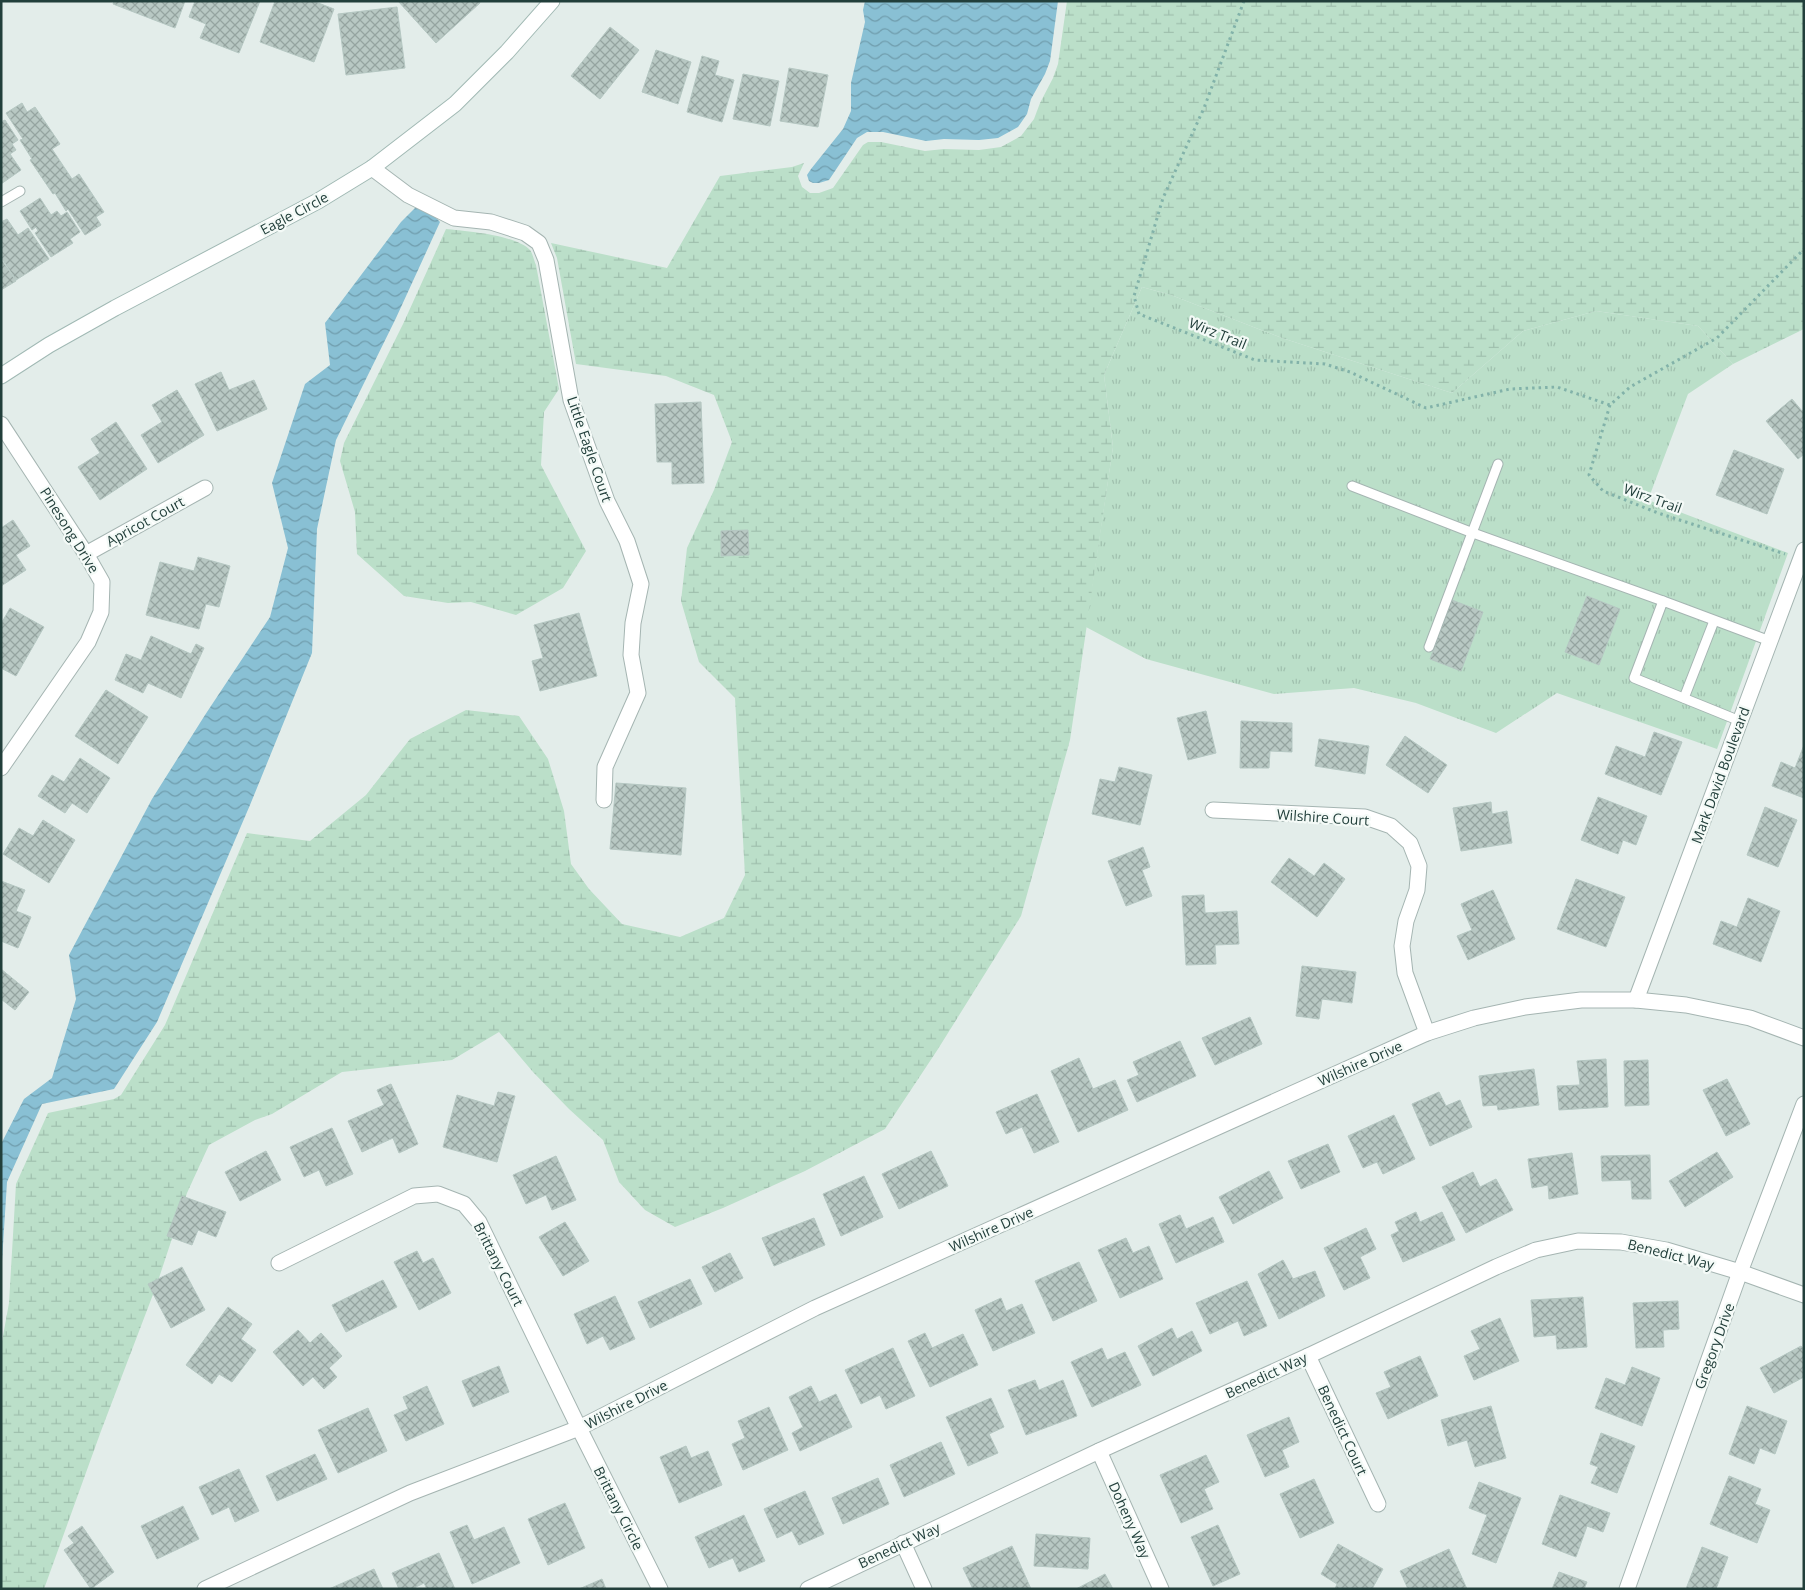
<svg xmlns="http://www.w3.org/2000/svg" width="1805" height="1590" font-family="'Open Sans',sans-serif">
<defs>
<pattern id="grass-tufts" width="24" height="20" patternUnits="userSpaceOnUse" patternTransform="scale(1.25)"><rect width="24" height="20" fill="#bbdfc9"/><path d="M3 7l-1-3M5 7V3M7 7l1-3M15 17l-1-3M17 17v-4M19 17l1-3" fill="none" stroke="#a0c0ae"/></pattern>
<pattern id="wetland-marsh" width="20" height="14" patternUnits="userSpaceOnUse" patternTransform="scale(1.25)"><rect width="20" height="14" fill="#bbdfc9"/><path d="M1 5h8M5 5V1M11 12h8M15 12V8" fill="none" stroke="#a0c0ae"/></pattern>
<pattern id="water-waves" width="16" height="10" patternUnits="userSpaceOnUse" patternTransform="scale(1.25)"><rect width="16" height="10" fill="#89c0d4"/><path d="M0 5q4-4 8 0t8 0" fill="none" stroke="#709dad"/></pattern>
<pattern id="building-cross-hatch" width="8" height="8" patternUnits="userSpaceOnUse" patternTransform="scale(1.25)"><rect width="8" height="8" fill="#b8c8c3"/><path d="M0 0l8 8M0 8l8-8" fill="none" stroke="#95a4a0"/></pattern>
</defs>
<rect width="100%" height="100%" fill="#e3edea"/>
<path fill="url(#grass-tufts)" d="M1142,287L1171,295L1282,338L1452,393L1523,331L1596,311L1698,326L1733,364L1688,394L1648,500L1788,553L1717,749L1557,693L1496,733L1416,703L1354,688L1274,694L1146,659L1086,627L1113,447L1104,375Z"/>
<g fill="url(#wetland-marsh)">
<path d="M1067,1H1804V329L1733,364L1698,326L1596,311L1523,331L1452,393L1282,338L1171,295L1142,287L1104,375L1113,447L1070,740L1021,916L938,1049L885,1129L805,1171L723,1208L675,1227L645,1210L619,1182L603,1140L569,1109L533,1072L499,1032L452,1060L342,1072L272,1114L255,1120L209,1145L187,1193L157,1284L101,1431L44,1589H1V1347L9,1303L16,1184L48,1113L114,1099L121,1095L165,1025L247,833L310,841L366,795L410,739L466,710L519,716L548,759L564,811L571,864L589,889L622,924L680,937L724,918L745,875L735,698L699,662L681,601L687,548L714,490L732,442L714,395L666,376L576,364L557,258L551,243L667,268L720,176L792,167L804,163L798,176L802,187L810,193H819L833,188L863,145L868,142H881L925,151L944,149L979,150L1001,147L1021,136L1034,119L1040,103L1053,78L1058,64Z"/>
<path d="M446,229C466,231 516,235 530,250C533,254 534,261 536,265L559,389L544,412L541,465L586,551L563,588L516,615L471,602L448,603L404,596L357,554L355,512L340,461L344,443L404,322Z"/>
</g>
<g fill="url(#water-waves)">
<path d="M865,1H1058L1050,61L1045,74L1031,99L1027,114L1018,127L998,138L979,140L944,139L926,141L883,132H867L857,138L829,180L819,183H813L809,181L807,175L811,169L843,129L851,111V83L865,22L863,10Z"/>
<path d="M421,202L440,222L396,318L336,440L317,529L312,653L250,805L157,1022L114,1089L42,1104L7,1182L1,1277V1144L24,1099L52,1078L76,999L69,955L152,799L205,715L270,617L288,548L272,483L305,384L330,365L325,323L401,222Z"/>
</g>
<g fill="url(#building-cross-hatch)" stroke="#b5c7c2">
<path d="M114,1H185L175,28L113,4Z"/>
<path d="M195,1H260L239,53L200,38L206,24L189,17Z"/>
<path d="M275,1H313L334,9L314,62L260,42Z"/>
<path d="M398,1H479L480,3L436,43Z"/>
<path d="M397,7L405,68L346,75L338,14Z"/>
<path d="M610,27L639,50L600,99L571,76Z"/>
<path d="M656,50L691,62L678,104L642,92Z"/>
<path d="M702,56L719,61L715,75L734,80L722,122L687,112Z"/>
<path d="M789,68L828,75L818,127L780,121Z"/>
<path d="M743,74L779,81L770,126L733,119Z"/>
<path d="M22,103L27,112L35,107L60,144L52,149L72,179L79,174L104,212L96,217L101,225L85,235L68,209L66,211L55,193L53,194L30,160L32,159L20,140L23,139L6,113Z"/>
<path d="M5,120L18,140L12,144L16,150L10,154L21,170L1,184V122Z"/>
<path d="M40,198L51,215L57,211L61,216L67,212L80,232L70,239L73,243L51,257L35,233L38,231L36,227L32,230L20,211Z"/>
<path d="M7,219L18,235L28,228L49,259L16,280L1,257V222Z"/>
<path d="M1,259L16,281L1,290Z"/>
<path d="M221,372L229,390L254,380L267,409L217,431L195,384Z"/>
<path d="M177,390L204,435L158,463L141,435L162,422L152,405Z"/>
<path d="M1792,399L1802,411L1804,410V454L1798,459L1766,421Z"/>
<path d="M701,402L704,483L672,484V462H657L655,404Z"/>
<path d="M116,422L147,469L100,500L78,467L100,453L91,439Z"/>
<path d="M1734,450L1784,469L1767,514L1716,495Z"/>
<path d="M13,520L30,546L16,555L26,570L1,586V528Z"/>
<path d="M748,530L749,555L721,556V531Z"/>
<path d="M198,557L230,566L219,607L206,604L199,629L146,615L160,562L194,571Z"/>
<path d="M1587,596L1620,609L1599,665L1565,652Z"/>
<path d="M1452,600L1483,612L1461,671L1430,659Z"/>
<path d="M10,608L44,627L16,676L1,668V624Z"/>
<path d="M579,613L597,676L540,691L532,661L543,658L534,625Z"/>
<path d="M151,636L191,654L196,644L204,648L181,698L148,683L143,693L115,680L126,654L141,660Z"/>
<path d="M106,690L148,717L118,764L75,736Z"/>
<path d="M1206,711L1216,753L1188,760L1177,718Z"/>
<path d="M1241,721L1292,723V752L1270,751L1269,768H1240Z"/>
<path d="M1654,732L1682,742L1661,795L1605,774L1616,746L1645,757Z"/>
<path d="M1405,736L1447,765L1428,793L1386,765Z"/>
<path d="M1319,739L1369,746L1365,774L1315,766Z"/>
<path d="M1804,745V798L1772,786L1781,762L1795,768Z"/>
<path d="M80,758L110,778L87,813L72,803L65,813L38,796L52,775L64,782Z"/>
<path d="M1119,767L1152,775L1140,825L1092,814L1100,779L1115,782Z"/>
<path d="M616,783L686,788L681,855L610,849Z"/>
<path d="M1598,797L1647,816L1636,845L1623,840L1618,854L1581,840Z"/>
<path d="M1491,802L1492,814L1507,811L1512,843L1461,851L1453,808Z"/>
<path d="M1765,807L1797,820L1778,867L1747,855Z"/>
<path d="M43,820L75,840L49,883L3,854L19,828L33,836Z"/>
<path d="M1143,847L1150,867L1142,870L1152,896L1126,906L1108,861Z"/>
<path d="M1289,858L1314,876L1324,863L1345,879L1317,917L1271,882Z"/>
<path d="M1576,879L1625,897L1606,947L1557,929Z"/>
<path d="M1,881L25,890L16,911L31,917L18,948L1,941Z"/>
<path d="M1493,890L1515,939L1468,960L1457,936L1472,930L1461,904Z"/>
<path d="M1204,895L1205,913L1237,911L1239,944L1215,945L1216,964L1186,965L1182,896Z"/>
<path d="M1748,898L1780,911L1761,962L1713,944L1721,921L1737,927Z"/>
<path d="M1302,966L1356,972L1352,1003L1322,999L1319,1019L1296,1016Z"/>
<path d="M1,969L29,992L15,1010L1,999Z"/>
<path d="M1250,1017L1262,1044L1215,1065L1202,1038Z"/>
<path d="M1180,1041L1196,1076L1137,1102L1127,1080L1139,1075L1133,1062Z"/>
<path d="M1079,1058L1093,1089L1115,1080L1128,1110L1078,1132L1051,1071Z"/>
<path d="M1606,1059L1608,1107L1559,1110L1557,1086L1580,1085L1577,1061Z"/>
<path d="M1648,1060L1649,1105L1625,1106L1624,1061Z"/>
<path d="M1534,1069L1539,1105L1498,1110L1497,1105L1483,1106L1479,1076Z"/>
<path d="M1727,1079L1750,1124L1726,1136L1703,1090Z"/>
<path d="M391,1084L418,1144L399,1153L393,1138L362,1152L348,1121L384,1105L377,1090Z"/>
<path d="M498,1092L515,1096L497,1162L443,1147L457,1095L494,1106Z"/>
<path d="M1439,1092L1446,1106L1460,1100L1472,1127L1430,1146L1412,1104Z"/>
<path d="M1037,1094L1059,1142L1034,1153L1022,1127L1006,1134L996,1112Z"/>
<path d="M1394,1115L1415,1159L1383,1174L1377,1162L1363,1168L1348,1136Z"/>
<path d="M332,1128L353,1174L326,1186L319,1170L304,1177L290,1147Z"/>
<path d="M1328,1144L1340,1172L1301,1189L1288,1161Z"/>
<path d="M266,1151L281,1180L240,1201L225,1172Z"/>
<path d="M931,1151L948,1186L899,1209L882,1174Z"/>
<path d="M1717,1152L1733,1177L1685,1207L1669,1181Z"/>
<path d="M1572,1153L1578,1194L1549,1199L1548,1185L1532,1188L1528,1159Z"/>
<path d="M1650,1155L1651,1199H1632L1631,1180L1602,1181L1601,1156Z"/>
<path d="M556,1156L576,1200L552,1210L546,1195L526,1204L513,1175Z"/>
<path d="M1269,1171L1283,1198L1233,1224L1219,1197Z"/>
<path d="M1473,1172L1480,1187L1496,1179L1513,1210L1466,1233L1442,1187Z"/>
<path d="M864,1176L883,1217L841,1236L823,1194Z"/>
<path d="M182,1196L226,1212L216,1237L198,1230L192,1245L167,1236Z"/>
<path d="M1416,1212L1420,1222L1442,1212L1455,1240L1403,1262L1391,1235L1399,1231L1395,1222Z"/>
<path d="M1180,1215L1186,1229L1213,1217L1224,1242L1176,1263L1159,1224Z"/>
<path d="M814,1218L825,1245L774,1266L762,1238Z"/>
<path d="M565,1222L589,1261L563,1276L539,1237Z"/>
<path d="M1366,1228L1376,1249L1360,1257L1370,1278L1344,1290L1324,1248Z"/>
<path d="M1126,1238L1133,1253L1149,1246L1163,1279L1120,1298L1098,1250Z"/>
<path d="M417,1251L423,1263L433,1258L451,1293L419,1310L394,1262Z"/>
<path d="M730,1253L743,1278L715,1292L702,1267Z"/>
<path d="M1283,1260L1293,1279L1315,1271L1325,1296L1279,1319L1258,1274Z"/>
<path d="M1079,1262L1097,1301L1053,1321L1035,1281Z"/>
<path d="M182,1267L205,1310L171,1328L148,1284Z"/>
<path d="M690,1279L702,1304L650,1328L638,1302Z"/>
<path d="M383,1280L397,1307L346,1332L332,1305Z"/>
<path d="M1247,1281L1267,1326L1244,1336L1238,1321L1210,1334L1196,1303Z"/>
<path d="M615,1296L635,1339L610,1350L603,1336L587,1344L574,1314Z"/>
<path d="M1583,1297L1587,1347L1557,1349L1556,1335L1534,1337L1531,1300Z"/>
<path d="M1001,1298L1006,1311L1022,1304L1035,1333L993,1351L975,1310Z"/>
<path d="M1678,1301L1679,1329L1663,1330L1664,1347L1636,1348L1633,1303Z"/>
<path d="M228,1307L252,1324L241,1339L256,1350L232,1382L219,1374L212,1384L186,1365Z"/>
<path d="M1500,1318L1519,1361L1474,1380L1464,1356L1480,1349L1471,1331Z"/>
<path d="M1172,1328L1177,1339L1192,1331L1202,1351L1153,1376L1138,1346Z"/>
<path d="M298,1330L310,1343L321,1333L342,1356L329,1368L337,1377L324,1389L313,1377L303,1386L273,1352Z"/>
<path d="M925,1333L932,1348L963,1334L978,1365L930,1387L908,1341Z"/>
<path d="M1801,1346L1804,1350V1377L1774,1393L1760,1368Z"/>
<path d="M893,1348L915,1396L886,1409L880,1395L861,1404L845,1370Z"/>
<path d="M1102,1348L1107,1360L1125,1352L1141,1385L1092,1407L1071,1362Z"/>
<path d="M1420,1356L1438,1396L1388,1419L1376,1393L1391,1387L1384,1372Z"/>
<path d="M499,1366L509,1392L473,1407L462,1381Z"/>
<path d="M1632,1367L1660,1378L1642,1426L1595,1408L1606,1378L1625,1385Z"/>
<path d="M1035,1380L1039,1390L1063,1380L1077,1416L1026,1435L1008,1390Z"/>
<path d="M427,1386L444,1424L406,1441L394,1415L408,1409L403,1397Z"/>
<path d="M811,1386L819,1402L836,1394L852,1427L800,1451L792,1433L803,1427L789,1397Z"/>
<path d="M991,1398L1004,1427L989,1434L998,1453L968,1466L946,1417Z"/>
<path d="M1491,1406L1506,1458L1475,1467L1467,1440L1448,1446L1441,1420Z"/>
<path d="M1747,1406L1787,1421L1775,1454L1760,1448L1754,1464L1729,1454Z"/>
<path d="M769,1407L788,1450L743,1470L732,1444L745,1438L738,1421Z"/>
<path d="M368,1408L387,1451L338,1473L318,1430Z"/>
<path d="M1289,1417L1299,1442L1282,1450L1289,1467L1265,1477L1247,1435Z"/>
<path d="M1601,1433L1635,1446L1617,1493L1591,1483L1598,1467L1590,1464Z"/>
<path d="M941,1442L955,1474L904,1497L890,1465Z"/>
<path d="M686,1446L691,1458L708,1451L722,1485L679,1503L660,1457Z"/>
<path d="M315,1454L327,1479L277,1501L266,1476Z"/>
<path d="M1206,1455L1219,1482L1204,1489L1213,1509L1181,1523L1160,1475Z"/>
<path d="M239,1469L259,1511L235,1522L229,1507L212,1515L199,1487Z"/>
<path d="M1729,1476L1761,1489L1755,1504L1770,1510L1757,1543L1710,1524Z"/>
<path d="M878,1478L889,1504L843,1524L832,1498Z"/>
<path d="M1314,1479L1334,1523L1300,1538L1280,1494Z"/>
<path d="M1479,1482L1521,1498L1496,1563L1472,1554L1487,1515L1469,1508Z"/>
<path d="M805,1491L824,1534L799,1545L792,1531L777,1538L764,1509Z"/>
<path d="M1560,1495L1610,1513L1603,1532L1587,1526L1576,1557L1542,1544Z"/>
<path d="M565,1503L585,1548L548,1565L528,1519Z"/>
<path d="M183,1506L199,1539L157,1559L141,1526Z"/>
<path d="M744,1515L765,1561L739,1572L733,1558L709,1568L695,1537Z"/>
<path d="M467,1525L474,1540L504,1527L520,1563L472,1584L450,1532Z"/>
<path d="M1218,1525L1240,1574L1213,1586L1191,1537Z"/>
<path d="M82,1526L114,1572L91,1589L64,1550L74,1543L68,1536Z"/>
<path d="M1036,1534L1090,1538L1088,1569L1034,1566Z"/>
<path d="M1338,1544L1383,1569L1372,1589H1335L1337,1584L1321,1574Z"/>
<path d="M1012,1546L1031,1589H973L963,1568Z"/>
<path d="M1702,1547L1728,1557L1716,1589H1686Z"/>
<path d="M1449,1549L1467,1589H1408L1400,1571Z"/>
<path d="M439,1553L455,1589H427L424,1583L412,1589H399L392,1573Z"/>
<path d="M374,1569L383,1589H329Z"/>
<path d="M1559,1572L1587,1582L1584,1589H1552Z"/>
<path d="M1105,1574L1113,1589H1076Z"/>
<path d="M602,1579L606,1589H579Z"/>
</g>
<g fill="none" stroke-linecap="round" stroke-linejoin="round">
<g stroke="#a5b5b2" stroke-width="11">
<g id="lane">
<path d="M1,202L20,191"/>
<path d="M1352,486L1473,533L1663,601"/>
<path d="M1429,647L1498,464"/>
<path d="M1684,698L1714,621"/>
<path d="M1740,721L1634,678L1663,601L1770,641"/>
</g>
</g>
<g stroke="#a5b5b2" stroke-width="17">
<g id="street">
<path d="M372,168L408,195L454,218L491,222L525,233L539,243L546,260L571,400L607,501L627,541L641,584L633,623L631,655L638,693L605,767L604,800"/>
<path d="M1,424L86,554L102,582L101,612L88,642L1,768"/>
<path d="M86,554L205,488"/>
<path d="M1213,810L1365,817L1391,826L1410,843L1419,866L1417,890L1406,921L1402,946L1405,973L1427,1033"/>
<path d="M1636,1000L1804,550"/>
<path d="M279,1263L414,1196L438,1194L464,1204L479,1222L579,1428L660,1589"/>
<path d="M1308,1356L1378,1504"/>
<path d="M1099,1451L1161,1589"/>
<path d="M903,1543L924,1589"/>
<path d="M205,1589L410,1493L579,1428L815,1308L1427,1033L1474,1018L1525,1007L1581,1000H1636L1686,1005L1750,1018L1804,1038"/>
<path d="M808,1589L1099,1451L1308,1356L1496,1267L1536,1250L1578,1241L1621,1242L1666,1250L1740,1272L1804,1295"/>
<path d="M1627,1589L1740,1272L1804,1104"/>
</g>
</g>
<g stroke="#a1b9b4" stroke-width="17">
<path id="secondary" d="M1,376L49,345L115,308L318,201L372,168L455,104L507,52L552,1"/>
</g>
<g stroke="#82b2a9" stroke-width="3" stroke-dasharray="2.5 4" stroke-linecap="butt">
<path d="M1244,1L1204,108L1163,198L1134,296L1139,314L1255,360L1325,364L1350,372L1426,408L1510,389L1557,387L1610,405L1630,387L1717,338L1804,249"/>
<path d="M1610,405L1589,475L1603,491L1658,513L1785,554"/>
</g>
<use href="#lane" stroke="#fff" stroke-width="9"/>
<use href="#street" stroke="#fff" stroke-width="15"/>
<use href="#secondary" stroke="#fff" stroke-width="15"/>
</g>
<g text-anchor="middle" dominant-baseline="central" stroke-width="4.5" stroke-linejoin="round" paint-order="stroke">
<g font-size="14" fill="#223f3b" stroke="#f4faf7">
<text transform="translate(294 213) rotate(-28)">Eagle Circle</text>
<text transform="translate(1218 333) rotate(22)">Wirz Trail</text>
<text transform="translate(590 449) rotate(71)">Little Eagle Court</text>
<text transform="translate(1653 498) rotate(20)">Wirz Trail</text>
<text transform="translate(145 521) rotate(-29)">Apricot Court</text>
<text transform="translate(70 530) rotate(58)">Pinesong Drive</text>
<text transform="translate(1720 775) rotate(-70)">Mark David Boulevard</text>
<text transform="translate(1323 817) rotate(4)">Wilshire Court</text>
<text transform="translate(1360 1063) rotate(-24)">Wilshire Drive</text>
<text transform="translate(991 1229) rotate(-24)">Wilshire Drive</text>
<text transform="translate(1671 1254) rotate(14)">Benedict Way</text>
<text transform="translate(499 1264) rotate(63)">Brittany Court</text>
<text transform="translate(1714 1346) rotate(-70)">Gregory Drive</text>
<text transform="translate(1266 1375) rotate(-25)">Benedict Way</text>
<text transform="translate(626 1404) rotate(-27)">Wilshire Drive</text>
<text transform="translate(1343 1430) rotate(65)">Benedict Court</text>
<text transform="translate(619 1508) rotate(63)">Brittany Circle</text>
<text transform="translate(1130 1520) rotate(66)">Doheny Way</text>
<text transform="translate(899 1545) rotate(-25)">Benedict Way</text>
</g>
</g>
<rect width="1805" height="1590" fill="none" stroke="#223f3b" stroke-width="5"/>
</svg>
